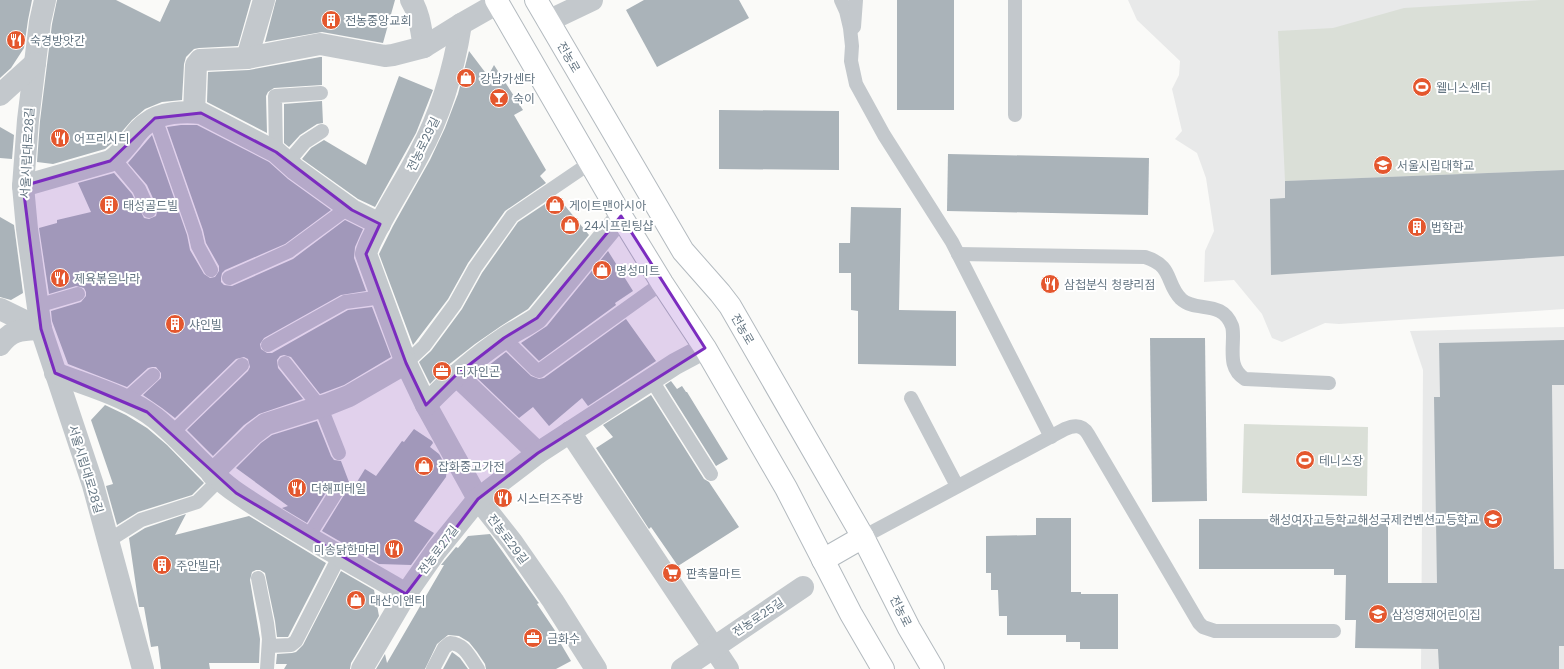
<svg xmlns="http://www.w3.org/2000/svg" width="1564" height="669" font-family="Poppins,'Noto Sans KR',sans-serif">
<rect width="100%" height="100%" fill="#fafaf8"/>
<g fill="#e8e9e9">
<path d="M1128,0H1564V309L1339,324L1325,323L1282,342L1272,338L1262,314L1234,280L1204,282L1205,251L1214,231L1206,178L1197,153L1175,139L1182,131L1172,89L1179,75L1180,61L1137,20Z"/>
<path d="M1564,327V669H1421L1423,370L1410,331Z"/>
</g>
<g fill="#dadfd7">
<path d="M1540,0H1564V170L1285,181L1278,31L1333,28L1404,8Z"/>
<path d="M1244,424L1368,427L1367,496L1242,493Z"/>
</g>
<g fill="#aab3b9">
<path d="M0,0H32L28,20L24,48L11,68L0,78Z"/>
<path d="M57,0H116L160,22L170,0H251L238,46L199,48L194,49L186,57L184,64L182,100L162,102L145,109L132,120L112,143L105,149L53,164L37,162L40,121L52,24Z"/>
<path d="M276,0H395L383,43L322,32L265,42Z"/>
<path d="M644,0H739L749,18L657,67L626,10Z"/>
<rect x="897" y="0" width="57" height="110"/>
<path d="M469,51L488,76L494,65L523,110L514,115L546,170L540,176L546,183L505,211L468,263L448,299L413,345L379,254L393,226L430,160L445,128L458,94Z"/>
<path d="M320,57H322V85L274,88L268,92L266,96L267,133L207,102L208,72L249,70Z"/>
<path d="M399,76L433,90L416,133L375,207L358,199L302,159L311,148L324,140L366,165Z"/>
<path d="M322,101L323,123L317,124L300,135L289,147L284,143V104Z"/>
<path d="M719,110L839,111V170L719,169Z"/>
<path d="M181,125H197L269,162L288,179L331,210L285,244L225,270L222,273L221,278V282L224,285L232,286L293,259L345,220L363,229L355,247L354,258L366,291L341,295L264,338L260,344L261,349L267,353H272L348,310L372,307L391,357L344,385L320,394L291,357L284,355L280,356L277,360L278,368L303,399L259,414L244,425L213,456L187,430L248,371L250,367L248,359L244,357L236,359L175,418L162,408L143,395L161,378V373L156,367H152L148,368L127,387L68,364L52,321L51,311L81,302L86,296V292L84,288L76,286L49,294L39,228L57,223V220L91,212L78,183L114,173L132,194L144,218L149,219L156,216L157,212V207L147,185L128,163L152,135L187,235L190,250L204,274L210,278L215,277L219,271V266L206,243L203,230L167,127Z"/>
<path d="M0,127L14,135L12,159L0,158Z"/>
<path d="M948,154L1149,158L1148,215L947,211Z"/>
<path d="M1564,170V256L1271,275L1270,199L1285,198V181Z"/>
<path d="M557,196L589,235L528,309L501,326L475,344L447,366L430,384L419,362L431,351L462,309L482,273L518,222Z"/>
<path d="M851,207L901,208L899,310L956,311V366L858,364V311L851,310V273H839V243H850Z"/>
<path d="M0,217L14,225L23,293L11,300L0,297Z"/>
<path d="M608,251L633,291L615,303L616,305L539,361L521,343L547,326Z"/>
<path d="M626,319L656,361L588,406L582,398L549,426L533,407L519,418L475,376L506,352L531,376L539,379L544,378Z"/>
<path d="M1150,338H1205L1207,501L1152,502Z"/>
<path d="M1564,340V385H1552L1554,569H1564V646H1559V669H1439L1438,649L1355,648L1356,620H1345L1346,575H1334V569H1199V519H1388V583H1437L1434,397H1440L1439,343Z"/>
<path d="M671,381L677,389L682,386L686,392H687L728,459L716,466L665,385Z"/>
<path d="M651,395L704,479L709,482L739,527L678,566L651,527L649,529L596,448L613,437L603,425Z"/>
<path d="M105,405L126,415L147,428L167,445L204,483L192,495L138,512L117,525L106,486L113,484L91,420Z"/>
<path d="M317,421L331,456L334,460L341,461L352,490L365,469L376,476L402,441L404,442L414,429L432,441L433,443L430,447L439,454L447,468L446,477L414,521L434,533L411,565L379,564L322,531L344,495L345,487L341,484L337,483L330,486L307,523L282,508L288,506L236,468L261,443L272,435Z"/>
<path d="M186,514L175,535L249,516L326,563L288,637H277L275,621L265,573L260,570H256L252,572L250,580L260,639L259,663H209L210,669H161L158,646L151,647L144,607H139L129,538L145,528Z"/>
<path d="M1036,518H1071V592H1081V594H1118V649H1080V642H1066V635H1007V616H999L998,590H991V573H986V536L1036,535Z"/>
<path d="M490,534L538,602L539,603L537,604L560,638L558,639L571,661L556,669H486L485,664L477,652L469,642L459,636L448,635L437,644L425,669H376L385,654L387,663L444,565H441L456,547L458,548L468,536Z"/>
<path d="M341,571L374,590L379,616L351,663L350,669H284L287,664H276L277,654L292,653L296,652L303,645Z"/>
<path d="M452,652L460,658L468,669H443Z"/>
</g>
<g fill="none" stroke-linecap="round" stroke-linejoin="round">
<g stroke="#b3babf" stroke-width="24">
<g id="secondary">
<path d="M496,0L621,216L662,283L705,348L786,488L851,614L883,669"/>
<path d="M536,0L683,251L720,293L730,306L863,537L909,628L933,669"/>
<path d="M823,560L863,537"/>
</g>
</g>
<g stroke="#c3c8cc" stroke-width="14">
<path d="M841,0L846,11L850,28L852,46L851,61L856,84L884,135L952,242L1051,437"/>
<path d="M1015,0V115"/>
<path d="M854,27L856,0"/>
<path d="M155,118L195,233L198,246L211,270"/>
<path d="M276,152L275,96L321,93"/>
<path d="M114,159L139,189L149,211"/>
<path d="M288,162L305,142L322,131"/>
<path d="M958,254L1145,257C1174,266 1165,283 1181,299C1196,313 1222,299 1232,326C1233,329 1233,333 1233,336C1233,353 1229,369 1245,379L1329,383"/>
<path d="M229,278L289,251L349,207"/>
<path d="M37,306L78,294"/>
<path d="M504,338L535,369L539,371L662,283"/>
<path d="M268,345L345,302L382,297"/>
<path d="M285,363L320,407L324,415L339,453"/>
<path d="M406,363L424,346L455,304L475,268L512,216L590,163"/>
<path d="M651,379L711,474"/>
<path d="M911,398L957,486"/>
<path d="M124,401L153,375"/>
<path d="M171,434L242,365"/>
<path d="M308,537L337,491"/>
<path d="M863,537L1065,429C1074,425 1082,424 1088,434L1199,623L1203,627L1215,631H1334"/>
<path d="M108,541L141,520L197,502L219,480"/>
<path d="M258,578L267,623L269,639L267,669"/>
<path d="M269,646L291,645L296,641L340,555"/>
<path d="M433,669L444,648L450,643C465,644 470,658 478,669"/>
</g>
<g stroke="#c3c8cc" stroke-width="22">
<path d="M45,0L40,22L28,120L23,186L27,229L41,329L93,485L143,669"/>
<path d="M411,0C420,14 421,31 424,47"/>
<path d="M548,21L592,0"/>
<path d="M461,24C454,69 441,114 419,154C406,179 390,204 377,229C373,237 368,245 366,254L406,363L426,405L478,499L512,542L553,601L596,669"/>
<path d="M247,58L264,0"/>
<path d="M0,95L35,63"/>
<path d="M194,112L196,65L200,60L247,58L320,44L385,56L393,55L424,47L461,24L498,3"/>
<path d="M23,186L110,161C119,156 125,147 132,139C136,133 141,127 147,123C160,112 185,111 201,113L276,152L295,169L352,210L380,224"/>
<path d="M0,309L41,329"/>
<path d="M0,345C12,329 22,330 41,329"/>
<path d="M55,373C88,386 127,396 155,418C184,441 206,472 237,493C291,530 350,561 406,594"/>
<path d="M456,375L538,453"/>
<path d="M426,405C450,380 474,358 503,339C514,331 526,326 537,318L621,216"/>
<path d="M570,432L728,669"/>
<path d="M212,474L253,434L266,424L329,404L349,396L406,363"/>
<path d="M362,669L406,594L436,551L478,499L538,453L675,364L705,348"/>
<path d="M682,669L803,587"/>
</g>
<use href="#secondary" stroke="#fff" stroke-width="22"/>
</g>
<path fill="#7b2cbf" fill-opacity="0.2" stroke="#7b2cbf" stroke-width="3" stroke-linejoin="round" d="M201,113L276,152L352,210L380,224L366,254L406,363L426,405L456,375L504,338L537,318L621,216L705,348L538,453L478,499L406,594L236,493L147,412L55,373L41,329L23,186L110,161L155,118Z"/>
<defs>
<g id="building-disc" transform="scale(1)"><circle r="9.5" fill="#e4572e" stroke="#fff"/><path d="M-4-6H4V6H1V3H-1V6H-4ZM-2.5-4.3h1.7v1.8h-1.7ZM.8-4.3h1.7v1.8H.8ZM-2.5-1h1.7V.8h-1.7ZM.8-1h1.7V.8H.8Z" fill="#fff"/></g>
<g id="restaurant-disc" transform="scale(1)"><circle r="9.5" fill="#e4572e" stroke="#fff"/><path d="M-5-6h1v4h1v-4h1v4h1v-4h1v5L-1.5 .5V6h-2V.5L-5-1ZM5-6V6H3V1.5H1.5Q1.5-4 5-6Z" fill="#fff"/></g>
<g id="shop-disc" transform="scale(1)"><circle r="9.5" fill="#e4572e" stroke="#fff"/><path d="M-5-2.5h2.3a2.7 3.5 0 0 1 5.4 0H5L5.5 6h-11ZM-1.5-2.5h3a1.5 2.3 0 0 0-3 0Z" fill="#fff"/></g>
<g id="stadium-disc" transform="scale(1)"><circle r="9.5" fill="#e4572e" stroke="#fff"/><path d="M0-5a6.5 5 0 1 0 0 10a6.5 5 0 1 0 0-10ZM-3.5-1.8h7v3.6h-7Z" fill="#fff"/></g>
<g id="bar-disc" transform="scale(1)"><circle r="9.5" fill="#e4572e" stroke="#fff"/><path d="M-6-5H6L.8 .8V4.5H3.5V6h-7V4.5H-.8V.8Z" fill="#fff"/></g>
<g id="university-disc" transform="scale(1)"><circle r="9.5" fill="#e4572e" stroke="#fff"/><path d="M0-5L7-2L0 1L-7-2ZM-4 1L0 2.5L4 1V4Q0 6-4 4Z" fill="#fff"/></g>
<g id="office-disc" transform="scale(1)"><circle r="9.5" fill="#e4572e" stroke="#fff"/><path d="M-6-3h4V-5.5h4V-3h4V5H-6ZM-1-4.5V-3h2v-1.5ZM-6 0V1H6V0Z" fill="#fff"/></g>
<g id="school-disc" transform="scale(1)"><circle r="9.5" fill="#e4572e" stroke="#fff"/><path d="M0-5L7-2L0 1L-7-2ZM-4 1L0 2.5L4 1V4Q0 6-4 4Z" fill="#fff"/></g>
<g id="supermarket-disc" transform="scale(1)"><circle r="9.5" fill="#e4572e" stroke="#fff"/><path d="M-6-5.5h2.5l.6 2H6L4.5 2H-2.5L-4.4-4H-6ZM-1.5 3.2a1.3 1.3 0 1 0 .1 0ZM3 3.2a1.3 1.3 0 1 0 .1 0Z" fill="#fff"/></g>
</defs>
<g fill-rule="evenodd">
<use href="#building-disc" x="331" y="20"/>
<use href="#restaurant-disc" x="16" y="40"/>
<use href="#shop-disc" x="466" y="78"/>
<use href="#stadium-disc" x="1422" y="87"/>
<use href="#bar-disc" x="499" y="98"/>
<use href="#restaurant-disc" x="60" y="138"/>
<use href="#university-disc" x="1383" y="165"/>
<use href="#building-disc" x="109" y="205"/>
<use href="#shop-disc" x="555" y="205"/>
<use href="#shop-disc" x="570" y="225"/>
<use href="#building-disc" x="1417" y="227"/>
<use href="#shop-disc" x="602" y="270"/>
<use href="#restaurant-disc" x="60" y="278"/>
<use href="#restaurant-disc" x="1050" y="284"/>
<use href="#building-disc" x="175" y="324"/>
<use href="#office-disc" x="442" y="371"/>
<use href="#stadium-disc" x="1305" y="460"/>
<use href="#shop-disc" x="424" y="466"/>
<use href="#restaurant-disc" x="297" y="488"/>
<use href="#restaurant-disc" x="503" y="498"/>
<use href="#school-disc" x="1493" y="519"/>
<use href="#restaurant-disc" x="394" y="549"/>
<use href="#building-disc" x="162" y="565"/>
<use href="#supermarket-disc" x="672" y="573"/>
<use href="#shop-disc" x="356" y="600"/>
<use href="#school-disc" x="1378" y="614"/>
<use href="#office-disc" x="533" y="638"/>
</g>
<g text-anchor="middle" dominant-baseline="central" stroke-width="4" stroke-linejoin="round" paint-order="stroke">
<g font-size="12" fill="#657683" stroke="#fff" text-anchor="start">
<text x="345" y="20">전농중앙교회</text>
<text x="30" y="40">숙경방앗간</text>
<text x="480" y="78">강남카센타</text>
<text x="1436" y="87">웰니스센터</text>
<text x="513" y="98">숙이</text>
<text x="74" y="138">어프리시티</text>
<text x="1397" y="165">서울시립대학교</text>
<text x="123" y="205">태성골드빌</text>
<text x="569" y="205">게이트맨아시아</text>
<text x="584" y="225">24시프린팅샵</text>
<text x="1431" y="227">법학관</text>
<text x="616" y="270">명성미트</text>
<text x="74" y="278">제육볶음나라</text>
<text x="1064" y="284">삼첩분식 청량리점</text>
<text x="189" y="324">샤인빌</text>
<text x="456" y="371">디자인곤</text>
<text x="1319" y="460">테니스장</text>
<text x="438" y="466">잡화중고가전</text>
<text x="311" y="488">더해피테일</text>
<text x="517" y="498">시스터즈주방</text>
<text x="1479" y="519" text-anchor="end">해성여자고등학교해성국제컨벤션고등학교</text>
<text x="380" y="549" text-anchor="end">미송닭한마리</text>
<text x="176" y="565">주안빌라</text>
<text x="686" y="573">판촉물마트</text>
<text x="370" y="600">대산이앤티</text>
<text x="1392" y="614">삼성영재어린이집</text>
<text x="547" y="638">금화수</text>
</g>
<g font-size="12" fill="#657683" stroke="#fff">
<text transform="translate(569 57) rotate(60)">전농로</text>
<text transform="translate(423 144) rotate(-64)">전농로29길</text>
<text transform="translate(27 153) rotate(-87)">서울시립대로28길</text>
<text transform="translate(743 329) rotate(60)">전농로</text>
<text transform="translate(86 469) rotate(73)">서울시립대로28길</text>
<text transform="translate(508 539) rotate(53)">전농로29길</text>
<text transform="translate(438 550) rotate(-53)">전농로27길</text>
<text transform="translate(901 611) rotate(63)">전농로</text>
<text transform="translate(758 617) rotate(-34)">전농로25길</text>
</g>
</g>
</svg>
